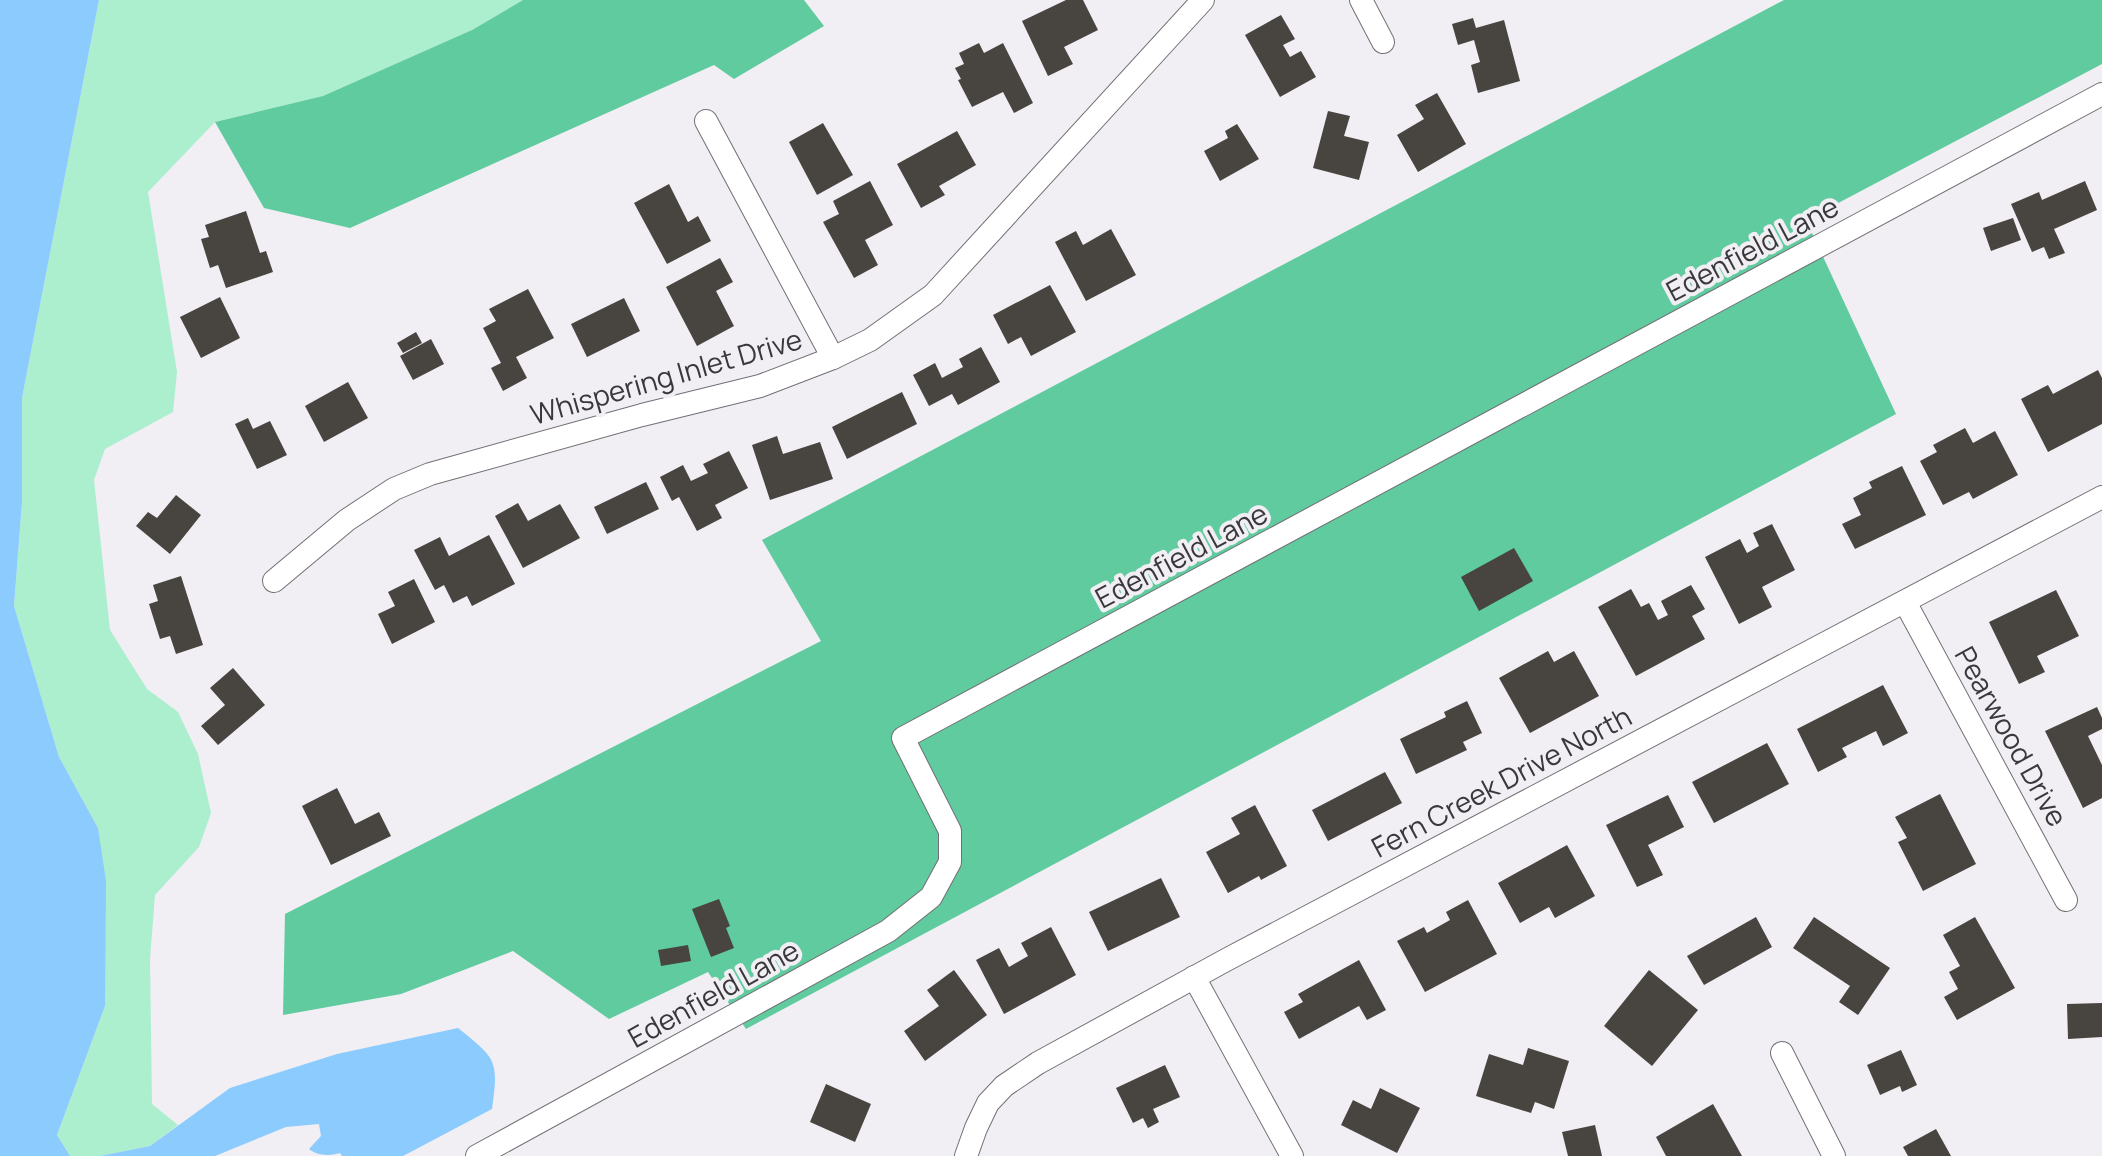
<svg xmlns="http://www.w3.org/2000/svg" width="2102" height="1156" font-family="Manrope,sans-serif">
<rect width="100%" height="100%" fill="#f1eef4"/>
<path fill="#acefcf" d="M99,0H523L472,30L323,96L215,122L148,192L177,372L173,412L105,449L94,480L110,630L147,689L178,712L198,754L211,813L199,847L155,895L150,959L152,1104L178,1125L150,1146L100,1156H70L57,1135L105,1006L98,828L59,757L14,606L22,502V398Z"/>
<g fill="#5fcb9e">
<path d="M523,0H804L824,26L734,79L714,65L350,228L264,208L215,122L323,96L472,30Z"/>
<path d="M1784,0H2102V64L1806,220L1896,414L746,1029L708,972L609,1019L513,951L401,994L283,1015L285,914L821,641L762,540Z"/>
</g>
<g fill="#8bcbfd">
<path d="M0,0H99L22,398V502L14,606L59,757L98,828L106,881L105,1006L57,1135L70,1156H0Z"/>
<path d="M458,1028C496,1059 499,1059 492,1109L403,1156H342L340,1153C329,1156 318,1156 309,1149L321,1136L319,1124L286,1127L215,1156H100L150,1146L230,1088L337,1054Z"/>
</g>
<g fill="#484440">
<path d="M1066,0H1083L1098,30L1064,47L1073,64L1048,76L1022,21Z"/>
<path d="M1281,15L1295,39L1283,45L1290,57L1301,51L1316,77L1280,97L1245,35Z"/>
<path d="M1473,18L1476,28L1504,20L1520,81L1478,93L1471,65L1480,62L1474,40L1458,45L1452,24Z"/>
<path d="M979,43L984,53L1003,43L1033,103L1014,113L1003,92L972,107L958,80L961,79L955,68L964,64L959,53Z"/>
<path d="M1437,93L1466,144L1418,172L1397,135L1424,119L1415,105Z"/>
<path d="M1328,111L1350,116L1344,136L1369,142L1359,180L1313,168Z"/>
<path d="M823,123L853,175L817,195L789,142Z"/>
<path d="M1237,124L1259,159L1220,181L1204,151L1228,138L1225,131Z"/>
<path d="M957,131L976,165L939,186L945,195L921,208L897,164Z"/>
<path d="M870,181L893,225L865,240L878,265L854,278L823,222L839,214L833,201Z"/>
<path d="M2085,181L2097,210L2054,229L2065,253L2049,259L2044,247L2032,252L2011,204L2039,192L2042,200Z"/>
<path d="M669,184L688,222L698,216L711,241L667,264L634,203Z"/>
<path d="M246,211L260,253L266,251L273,272L226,288L218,265L210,268L201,239L209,237L205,225Z"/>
<path d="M2013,218L2021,240L1991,251L1983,228Z"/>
<path d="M1111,229L1136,275L1086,301L1055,242L1076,231L1083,245Z"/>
<path d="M720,258L733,282L716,291L734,326L697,346L666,287Z"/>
<path d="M1050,285L1076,332L1031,356L1021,337L1008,344L993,315Z"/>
<path d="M528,289L554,338L516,357L527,378L503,391L491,368L501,363L483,328L496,321L489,309Z"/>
<path d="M220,297L240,338L201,358L180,317Z"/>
<path d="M624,298L640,331L587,357L571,324Z"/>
<path d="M416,332L422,343L403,353L397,343Z"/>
<path d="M431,339L444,364L413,380L400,356Z"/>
<path d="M981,347L1000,382L958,405L952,394L929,406L913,375L935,363L942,378L963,367L959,359Z"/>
<path d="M2098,370L2102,378V424L2048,452L2021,399L2048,385L2053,394Z"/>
<path d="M348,382L368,418L324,442L305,406Z"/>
<path d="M902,392L917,424L847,459L832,427Z"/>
<path d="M248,418L253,429L270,421L287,455L257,469L235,424Z"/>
<path d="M1965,428L1973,443L1995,431L2018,475L1973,499L1969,492L1943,505L1920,461L1937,452L1933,445Z"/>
<path d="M777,436L783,454L820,442L833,479L770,500L752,445Z"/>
<path d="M729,451L748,488L715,505L722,518L697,531L679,497L672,501L660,477L683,465L691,481L708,473L703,464Z"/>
<path d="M1902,466L1926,515L1855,549L1842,524L1861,515L1853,498L1872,488L1869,482Z"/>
<path d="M646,482L659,509L607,534L594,507Z"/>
<path d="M176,495L201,515L170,554L136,526L148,512L157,518Z"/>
<path d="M518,503L528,521L560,504L580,538L523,568L495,516Z"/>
<path d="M1772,524L1795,570L1762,587L1772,607L1739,624L1705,557L1740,539L1747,553L1759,546L1753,533Z"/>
<path d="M489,535L515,584L472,606L467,596L453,603L444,585L435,590L414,550L440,537L449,556Z"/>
<path d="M1514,548L1533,581L1479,611L1461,577Z"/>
<path d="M181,576L203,645L176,654L170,636L160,639L149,604L158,601L153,585Z"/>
<path d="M414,579L435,622L392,644L378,614L395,606L388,592Z"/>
<path d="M1691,585L1705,609L1692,616L1705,639L1636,676L1598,607L1631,589L1641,607L1649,603L1658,620L1668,615L1661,601Z"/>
<path d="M2056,590L2079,636L2037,656L2045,672L2019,684L1989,622Z"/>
<path d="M1548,651L1554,662L1574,651L1599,696L1530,733L1499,678Z"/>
<path d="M233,668L265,705L218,745L201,726L225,705L210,688Z"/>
<path d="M1883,685L1908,733L1883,746L1876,731L1842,748L1847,757L1818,772L1797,729Z"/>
<path d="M1467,701L1482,733L1463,742L1467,750L1416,774L1400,739L1446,717L1444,712Z"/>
<path d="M2097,707L2102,718V729L2088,736L2102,765V798L2083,808L2045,731Z"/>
<path d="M1767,743L1789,784L1714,823L1692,782Z"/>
<path d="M1385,772L1402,803L1328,841L1312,810Z"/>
<path d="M337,788L355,824L379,812L391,836L331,865L302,806Z"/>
<path d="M1940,794L1976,864L1923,891L1898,842L1907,838L1895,817Z"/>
<path d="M1668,795L1684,827L1648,845L1663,875L1637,887L1606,825Z"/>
<path d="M1255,805L1287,866L1261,880L1259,876L1228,893L1206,852L1240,834L1231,818Z"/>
<path d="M1567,845L1595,896L1555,918L1549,907L1520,923L1498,883Z"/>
<path d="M1161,878L1180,917L1108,951L1089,912Z"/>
<path d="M719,899L730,926L726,928L734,948L711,957L692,909Z"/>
<path d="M1468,900L1497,954L1425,992L1397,941L1424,927L1427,933L1450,920L1446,912Z"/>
<path d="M1756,917L1772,947L1704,985L1687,956Z"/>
<path d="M1814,917L1890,968L1858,1015L1839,1002L1850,986L1793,948Z"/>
<path d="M1975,917L2015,988L1957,1020L1944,997L1958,989L1949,972L1960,966L1943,935Z"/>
<path d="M1051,927L1076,975L1004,1014L976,960L999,948L1009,967L1028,956L1021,943Z"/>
<path d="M688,945L691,961L661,966L658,950Z"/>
<path d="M1359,960L1386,1010L1367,1020L1359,1006L1299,1039L1284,1012L1303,1002L1298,994Z"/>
<path d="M954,970L987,1015L925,1061L904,1031L939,1006L927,990Z"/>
<path d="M1649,970L1698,1010L1652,1066L1604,1026Z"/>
<path d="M2102,1003V1037L2068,1039L2067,1004Z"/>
<path d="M1528,1048L1569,1061L1554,1109L1535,1102L1531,1113L1476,1096L1489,1054L1523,1065Z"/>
<path d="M1901,1050L1917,1085L1902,1092L1900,1086L1880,1095L1867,1065Z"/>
<path d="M1165,1065L1180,1097L1153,1109L1159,1122L1148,1128L1143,1118L1133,1123L1116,1088Z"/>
<path d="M826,1084L871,1104L855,1142L810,1122Z"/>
<path d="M1380,1088L1420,1108L1397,1153L1341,1125L1353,1100L1371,1109Z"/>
<path d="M1713,1104L1742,1156H1666L1656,1137Z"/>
<path d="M1595,1125L1602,1156H1568L1562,1132Z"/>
<path d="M1936,1129L1951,1156H1908L1903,1147Z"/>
</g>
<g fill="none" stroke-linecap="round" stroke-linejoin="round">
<g stroke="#737075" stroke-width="24">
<g id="minor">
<path d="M1361,0L1383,42"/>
<path d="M706,121L833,358"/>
<path d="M274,581L347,520L394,489L430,474L642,415L760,386L833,358L870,340L933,295L1203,0"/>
<path d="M1905,602L2066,900"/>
<path d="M1194,977L1292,1156"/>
<path d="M1782,1053L1834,1156"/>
<path d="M477,1156L888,931L931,897L950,862V831L903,738L2102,94"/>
<path d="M966,1156L976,1128L988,1103L1004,1086L1038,1063L1226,960L2102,497"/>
</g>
</g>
<use href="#minor" stroke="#fff" stroke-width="22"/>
</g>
<g text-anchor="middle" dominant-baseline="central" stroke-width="8" stroke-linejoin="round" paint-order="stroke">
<g font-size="28" fill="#39383a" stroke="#f1eef4">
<text transform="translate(1752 248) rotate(-28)">Edenfield Lane</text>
<text transform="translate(666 376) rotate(-16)">Whispering Inlet Drive</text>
<text transform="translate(1181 555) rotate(-28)">Edenfield Lane</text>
<text transform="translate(2012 736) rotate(61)">Pearwood Drive</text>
<text transform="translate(1501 781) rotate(-28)">Fern Creek Drive North</text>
<text transform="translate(713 993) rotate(-29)">Edenfield Lane</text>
</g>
</g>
</svg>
